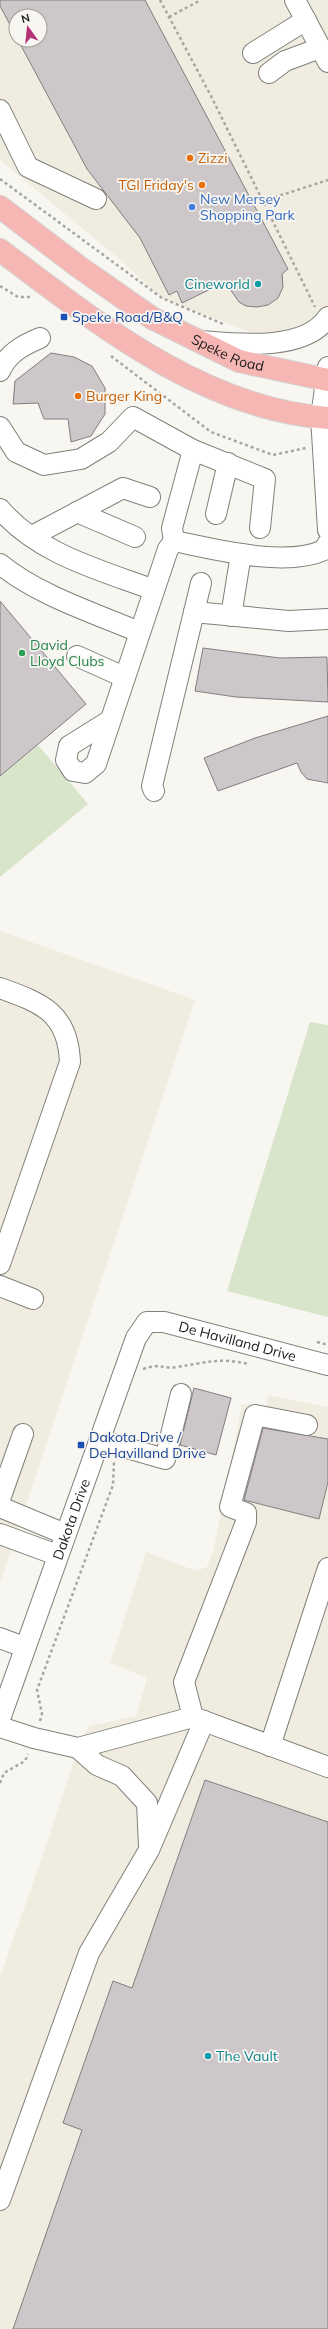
<svg xmlns="http://www.w3.org/2000/svg" width="328" height="2329" font-family="Mulish,sans-serif">
<rect width="100%" height="100%" fill="#f8f6f1"/>
<g fill="#f0ede0" fill-rule="evenodd">
<path d="M0,0H328V337L255,334L162,298L113,254L0,160ZM16,16H40V40H16Z"/>
<path d="M0,931L195,1000L0,1583Z"/>
<path d="M268,1395L328,1407V2329H0V1977L49,1837L78,1748L89,1726L136,1716L147,1678L110,1663L146,1552L196,1571L207,1567L213,1552L242,1404L266,1408Z"/>
</g>
<g fill="#d8e5ca">
<path d="M38,745L88,804L0,877V776Z"/>
<path d="M310,1022L328,1025V1317L227,1291Z"/>
</g>
<g fill="#cdc7ca" stroke="#827d7f">
<path d="M0,0H145L288,269L282,274L283,287L278,298L268,305L257,307L246,306L239,302L225,282L182,303L177,291L169,295L140,238L87,169L18,40H40V16H16V36L0,6Z"/>
<path d="M51,353L74,357L92,366L105,388V414L91,436L71,442L68,419H44L38,403L13,404L15,381Z"/>
<path d="M0,601L86,704L0,776Z"/>
<path d="M203,648L280,658L327,657L328,702L236,697L195,691Z"/>
<path d="M328,716V783L307,779L301,772L297,763L218,791L204,758L255,738Z"/>
<path d="M194,1388L231,1398L216,1455L180,1445Z"/>
<path d="M263,1428L328,1439V1482L319,1519L244,1500Z"/>
<path d="M205,1780L328,1822V2329H13L82,2130L63,2123L113,1981L132,1988Z"/>
</g>
<g fill="none" stroke-linecap="round" stroke-linejoin="round">
<g stroke="#81807a" stroke-width="22">
<g id="minor">
<path d="M295,0L328,62"/>
<path d="M253,53L306,20"/>
<path d="M269,73L285,61L320,48"/>
<path d="M0,110L28,167L96,199"/>
<path d="M201,341C237,344 305,352 328,317"/>
<path d="M328,367L321,417L328,530"/>
<path d="M0,371C7,354 23,345 40,338"/>
<path d="M0,427L16,452L44,465L81,459L109,442L133,417L193,450L172,528L174,541"/>
<path d="M193,450L265,479L260,528"/>
<path d="M0,509C38,554 100,570 154,590"/>
<path d="M77,512L135,537"/>
<path d="M216,514L228,463"/>
<path d="M32,536L123,488L150,497"/>
<path d="M0,564C38,595 94,613 139,632"/>
<path d="M194,612L289,621L328,619"/>
<path d="M231,616L241,554"/>
<path d="M77,656L124,677"/>
<path d="M109,721L69,746L66,760L73,771L85,773L96,764L168,549L174,541C214,549 286,568 324,550L328,543"/>
<path d="M154,791L152,786L201,583"/>
<path d="M0,988C42,1003 68,1013 70,1062L0,1264"/>
<path d="M0,1286L33,1299"/>
<path d="M99,1440L165,1459L181,1394"/>
<path d="M0,1499L23,1434"/>
<path d="M0,1507L65,1534"/>
<path d="M0,1534L57,1555"/>
<path d="M0,1638L24,1647"/>
<path d="M193,1717L184,1682L246,1522V1513L230,1507L255,1415L307,1425"/>
<path id="s1" d="M0,1719L136,1338L147,1322H164L328,1365"/>
<path d="M0,1727L34,1738L78,1748L193,1717L328,1767"/>
<path d="M270,1746L328,1568"/>
<path d="M78,1748L97,1765L122,1776L147,1803L149,1846"/>
<path d="M0,2200L89,1953L149,1850L204,1721"/>
</g>
</g>
<g stroke="#d2d2d1" stroke-width="24">
<g id="highway">
<path id="s2" d="M0,207L79,267L152,318L239,361L328,380"/>
<path d="M0,250C97,323 203,409 328,418"/>
</g>
</g>
<g stroke="#a7a6a2" stroke-width="2.5" stroke-dasharray="3 3" stroke-linecap="butt">
<path d="M160,0L212,98L315,307"/>
<path d="M169,17L201,0"/>
<path d="M0,179L162,298L223,324"/>
<path d="M263,201L328,180"/>
<path d="M0,286L18,297H32"/>
<path d="M111,356L211,432L273,455L306,448"/>
<path d="M317,1342L328,1345"/>
<path d="M143,1369C161,1363 163,1369 177,1367C206,1363 218,1357 248,1364"/>
<path d="M40,1721L42,1714L37,1690L113,1485L114,1462"/>
<path d="M0,1783L4,1773L25,1761L28,1754"/>
</g>
<use href="#minor" stroke="#fff" stroke-width="20"/>
<use href="#highway" stroke="#f6b7b4" stroke-width="22"/>
</g>
<g fill="#e8710a" stroke="#f8f6f1" stroke-width="1.5">
<circle cx="190" cy="158" r="4"/>
<circle cx="202" cy="185" r="4"/>
<circle cx="78" cy="396" r="4"/>
</g>
<circle fill="#3f7fe0" stroke="#f8f6f1" stroke-width="1.5" cx="192" cy="207" r="4"/>
<g fill="#0f9aa8" stroke="#f8f6f1" stroke-width="1.5">
<circle cx="258" cy="284" r="4"/>
<circle cx="208" cy="2056" r="4"/>
</g>
<g fill="#1a4fb4" stroke="#f8f6f1" stroke-width="1.5">
<rect x="60" y="313" width="8" height="8" rx="2"/>
<rect x="77" y="1441" width="8" height="8" rx="2"/>
</g>
<circle fill="#2e9e5b" stroke="#f8f6f1" stroke-width="1.5" cx="22" cy="653" r="4"/>
<g text-anchor="middle" dominant-baseline="central" stroke-width="3.5" stroke-linejoin="round" paint-order="stroke">
<g font-size="14" fill="#c56008" stroke="#f8f6f1" text-anchor="start">
<text x="198" y="158">Zizzi</text>
<text x="194" y="185" text-anchor="end">TGI Friday's</text>
<text x="86" y="396">Burger King</text>
</g>
<g font-size="14" fill="#366cbe" stroke="#f8f6f1" text-anchor="start">
<text x="200" y="199">New Mersey<tspan x="200" dy="16">Shopping Park</tspan></text>
</g>
<g font-size="14" fill="#0d838f" stroke="#f8f6f1" text-anchor="end">
<text x="250" y="284">Cineworld</text>
<text x="216" y="2056" text-anchor="start">The Vault</text>
</g>
<g font-size="14" fill="#164399" stroke="#f8f6f1" text-anchor="start">
<text x="72" y="317">Speke Road/B&amp;Q</text>
<text x="89" y="1437">Dakota Drive /<tspan x="89" dy="16">DeHavilland Drive</tspan></text>
</g>
<g font-size="14" fill="#1d1c1a" stroke="#f8f6f1">
<text stroke="none"><textPath href="#s2" startOffset="272">Speke Road</textPath></text>
<text stroke="none"><textPath href="#s1" startOffset="517">De Havilland Drive</textPath></text>
<text stroke="none"><textPath href="#s1" startOffset="212">Dakota Drive</textPath></text>
</g>
<g font-size="14" fill="#27864d" stroke="#f8f6f1" text-anchor="start">
<text x="30" y="645">David<tspan x="30" dy="16">Lloyd Clubs</tspan></text>
</g>
</g>
<g transform="translate(28 28) rotate(345)"><circle r="19" fill="#f8f6f1" stroke="#a09f9b"/>
<path d="M0-3L7 15L0 10L-7 15Z" fill="#b53074"/>
<text y="-6" font-size="11" font-weight="bold" text-anchor="middle" fill="#1d1c1a">N</text>
</g>
</svg>
